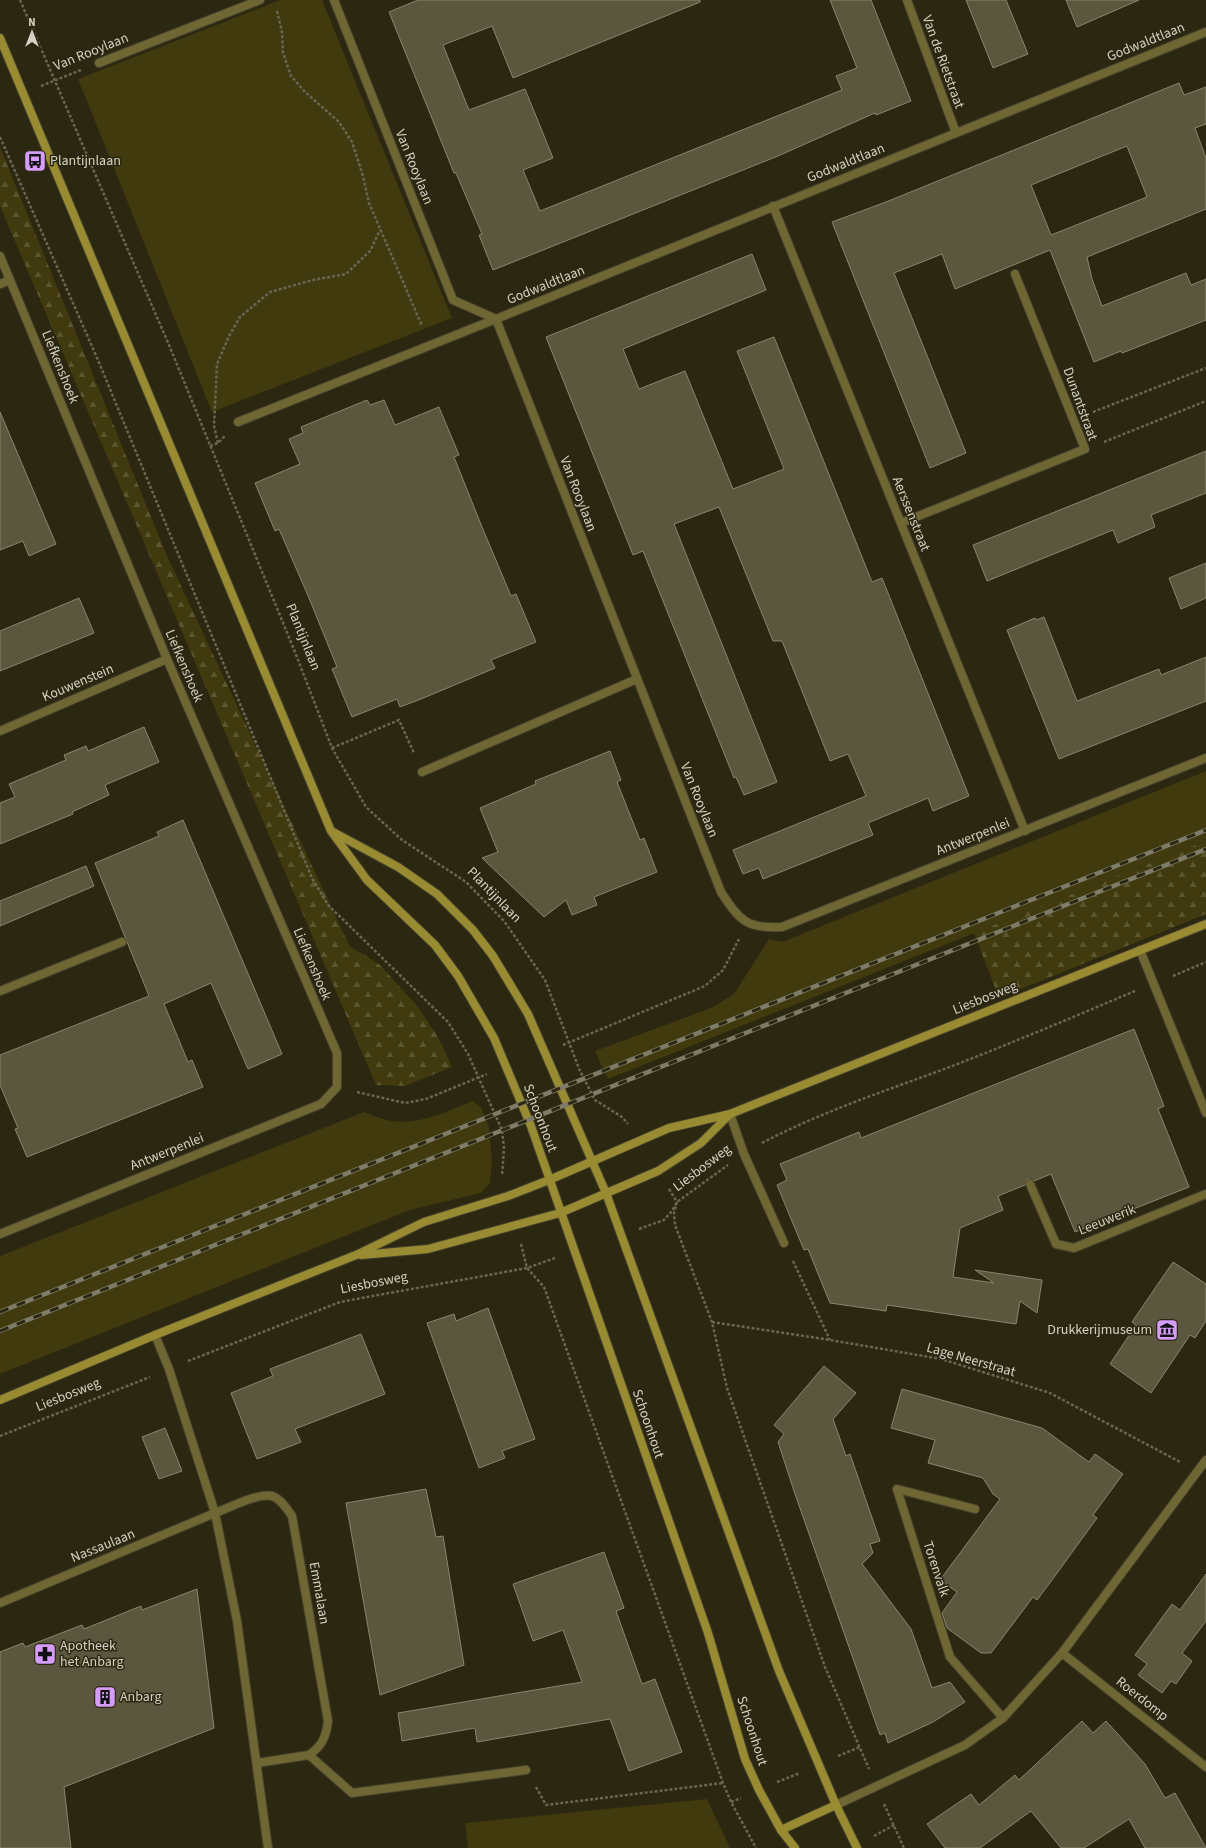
<svg xmlns="http://www.w3.org/2000/svg" width="1206" height="1848" font-family="'Source Sans 3',sans-serif">
<defs>
<pattern id="forest-firs" width="22" height="20" patternUnits="userSpaceOnUse"><rect width="22" height="20" fill="#403a0e"/><path d="M5 1l3.5 6h-7zM16 11l3.5 6h-7z" fill="#5b562f"/></pattern>
</defs>
<rect width="100%" height="100%" fill="#2b2710"/>
<g fill="#403a0e">
<path d="M280,0H322L452,318L212,412L78,79Z"/>
<path d="M1206,771V841L608,1079L595,1051L711,1008L734,994L769,939L782,942Z"/>
<path d="M472,1101L481,1107L489,1127L492,1161L490,1183L481,1193L410,1210L0,1374V1256L364,1112C372,1115 379,1118 387,1120C416,1127 446,1112 472,1101Z"/>
<path d="M707,1799L730,1848H468L465,1823Z"/>
</g>
<g fill="url(#forest-firs)">
<path d="M0,147L167,556L350,947L363,954L380,965L418,1007L438,1037L452,1067L405,1086L376,1085L0,206Z"/>
<path d="M1206,841V914L999,998L974,933Z"/>
</g>
<g fill="#5b573e" stroke="#89866b" fill-rule="evenodd">
<path d="M418,0H700V2L513,78L492,26L443,45L469,110L525,89L553,158L523,170L540,211L842,90L836,76L857,68L830,0H871L911,101L876,115L875,113L778,156L493,270L479,235L482,234L456,173H454L389,12Z"/>
<path d="M966,0H1006L1028,54L993,68Z"/>
<path d="M1066,0H1139L1077,27Z"/>
<path d="M1179,83L1184,95L1206,87V124L1195,128L1206,158V209L1087,257L1092,279L1102,306L1186,273L1191,285L1206,279V320L1122,353L1121,351L1094,362L1050,250L955,289L942,254L894,273L966,453L930,468L832,222L886,202ZM1127,146L1147,197L1051,235L1031,185Z"/>
<path d="M752,254L766,290L623,349L639,389L685,371L733,489L784,469L737,351L774,337L872,582L882,578L969,796L933,811L928,798L868,823L873,835L763,879L759,868L743,874L733,850L866,796L848,754L830,761L782,641H773L719,507L674,524L777,782L744,795L736,777L734,778L643,551L633,555L546,337Z"/>
<path d="M367,400L370,405L384,400L395,425L439,407L459,455L454,457L482,527L511,596L516,594L536,642L491,660L495,668L421,699L400,707L397,699L352,717L332,669L337,667L309,598L279,529L275,531L255,483L300,464L289,439L303,433L301,427Z"/>
<path d="M0,412L56,544L29,556L23,541L0,550Z"/>
<path d="M1206,451V493L1151,515L1155,527L1118,543L1113,530L987,581L973,545Z"/>
<path d="M1206,563V598L1181,609L1169,578Z"/>
<path d="M79,598L94,633L0,671V631Z"/>
<path d="M1044,617L1077,701L1159,669L1161,675L1206,657V701L1059,759L1007,630L1035,618L1036,620Z"/>
<path d="M144,727L159,762L105,785L109,795L72,812L73,814L0,844V803L15,797L9,784L66,760L64,755L86,746L88,751Z"/>
<path d="M610,751L621,780L617,782L640,840L644,838L657,872L594,897L597,905L572,915L566,900L544,917L482,858L498,852L480,808L536,784L535,781Z"/>
<path d="M183,820L282,1054L248,1069L211,983L164,1004L188,1062L192,1060L203,1087L27,1157L15,1129L18,1128L0,1085V1055L149,996L95,863L159,836L157,832Z"/>
<path d="M86,866L94,886L0,926V901Z"/>
<path d="M1134,1029L1164,1106L1158,1109L1189,1187L1075,1232L1051,1174L1034,1181L1027,1179L1025,1185L998,1196L1003,1210L960,1228L953,1277L994,1283L975,1270L1042,1280L1037,1313L1020,1301L1016,1324L887,1305L886,1311L830,1303L808,1249L804,1250L777,1185L787,1180L780,1164L859,1132L861,1138Z"/>
<path d="M1173,1262L1206,1284V1321L1195,1338L1190,1335L1151,1393L1110,1364L1136,1325L1132,1322Z"/>
<path d="M488,1308L535,1439L502,1451L505,1458L479,1468L427,1323L454,1314L456,1321Z"/>
<path d="M361,1334L385,1394L295,1429L301,1442L257,1459L231,1393L273,1376L270,1369Z"/>
<path d="M824,1366L856,1393L833,1419L846,1456L850,1454L880,1541L870,1544L873,1553L862,1564L911,1629L932,1688L950,1682L965,1702L933,1722L888,1743L885,1733L880,1735L795,1494L778,1442L784,1434L774,1425Z"/>
<path d="M902,1389L1042,1428L1089,1462L1095,1454L1123,1474L1093,1515L1097,1518L1052,1580L1037,1600L1033,1597L991,1653H981L947,1628L942,1613L957,1592L940,1580L1000,1499L993,1494L983,1478L928,1463L935,1440L891,1428Z"/>
<path d="M165,1428L182,1471L159,1479L142,1437Z"/>
<path d="M426,1489L436,1537L443,1536L464,1665L380,1695L346,1503Z"/>
<path d="M604,1552L624,1608L616,1611L642,1684L655,1679L682,1752L629,1771L610,1719L477,1742L475,1728L402,1741L398,1713L582,1682L563,1630L533,1641L513,1584Z"/>
<path d="M1206,1574V1621L1182,1653L1192,1661L1176,1684L1171,1681L1162,1693L1138,1675L1147,1664L1135,1655L1172,1604L1180,1610Z"/>
<path d="M197,1589L214,1728L64,1787L71,1848H0V1652L23,1643L25,1647L82,1625L84,1629L141,1606L142,1610Z"/>
<path d="M1082,1721L1093,1733L1106,1721L1145,1764L1165,1798L1175,1793L1206,1848H1145L1129,1819L1084,1848H1061L1031,1811L980,1848H945L927,1824L971,1794L979,1805L1015,1775L1019,1780Z"/>
</g>
<g fill="none" stroke-linecap="round" stroke-linejoin="round">
<g stroke="#46422d" stroke-width="10">
<g id="lane">
<path d="M0,991L122,942"/>
<path d="M1030,1184L1056,1244L1074,1248L1206,1194"/>
<path d="M975,1509L897,1489L950,1657L1003,1718"/>
</g>
</g>
<g stroke="#46422d" stroke-width="10">
<g id="street">
<path d="M334,0L453,300L496,319L1206,32"/>
<path d="M907,0L956,133"/>
<path d="M99,63L260,0"/>
<path d="M773,206L1025,831"/>
<path d="M0,256L167,659L337,1053V1087L321,1104L0,1234"/>
<path d="M0,284L10,280"/>
<path d="M238,422L496,319L721,892C740,921 747,929 782,927L1206,758"/>
<path d="M901,523L1085,449L1015,274"/>
<path d="M0,731L167,659"/>
<path d="M422,772L637,679"/>
<path d="M1140,950L1206,1113"/>
<path d="M730,1114L744,1154L784,1243"/>
<path d="M0,1603L215,1513L169,1369L155,1335"/>
<path d="M1062,1653L1206,1767"/>
<path d="M257,1763L309,1755L352,1793L526,1770"/>
<path d="M836,1805L965,1745L1003,1718L1062,1653L1206,1460"/>
<path d="M268,1848L237,1621L215,1513C229,1508 257,1493 272,1496C281,1499 287,1509 292,1516L328,1721C326,1737 322,1746 309,1755"/>
</g>
</g>
<g stroke="#46422d" stroke-width="10">
<g id="secondary">
<path d="M0,38L331,831L367,880L435,945L458,976L494,1038L531,1126L708,1633L745,1759L759,1790L781,1830L795,1848"/>
<path d="M333,832L398,867L437,894L473,930L493,956L528,1014L606,1193L779,1671L836,1805L857,1848"/>
<path d="M361,1255L428,1249L560,1213L658,1171L701,1143L729,1115"/>
<path d="M0,1400L155,1335L356,1255L424,1222L508,1196L549,1180L669,1128L730,1114L1206,924"/>
<path d="M781,1830L836,1805"/>
</g>
</g>
<g stroke="#696653" stroke-width="2.5" stroke-dasharray="3 2" stroke-linecap="butt">
<path d="M20,0L169,345L295,652L332,748L366,807L402,840L466,882L504,921L545,980L580,1071L595,1100L622,1117L628,1124"/>
<path d="M277,11L282,32L283,53L291,76L305,92L339,122L352,142L363,176L369,203L422,326"/>
<path d="M41,86L81,70"/>
<path d="M0,137L98,360L312,878L328,905L448,1022L468,1054L502,1130L504,1148L502,1176"/>
<path d="M1093,412L1206,368"/>
<path d="M1104,442L1206,401"/>
<path d="M218,443L214,426L217,364L229,336L240,317L270,292L313,280L346,274L370,251L380,230"/>
<path d="M210,446L218,443L225,436"/>
<path d="M332,748L399,720L414,753"/>
<path d="M1173,976L1206,962"/>
<path d="M563,1045L705,986L723,970L739,939"/>
<path d="M357,1092L405,1103L426,1099L487,1074"/>
<path d="M762,1143C821,1112 885,1091 947,1068C1010,1044 1073,1017 1135,991"/>
<path d="M669,1189L677,1202L674,1213L675,1225L712,1322L727,1388L825,1667L869,1769"/>
<path d="M639,1229L664,1220L672,1211L677,1202L728,1165"/>
<path d="M521,1244L527,1268L544,1287L723,1783L731,1802L756,1848"/>
<path d="M793,1261L830,1340"/>
<path d="M712,1322L830,1340L941,1359L1050,1393L1180,1462"/>
<path d="M188,1361L340,1302L527,1268L555,1258"/>
<path d="M0,1436L150,1377"/>
<path d="M838,1756L860,1747"/>
<path d="M777,1782L800,1773"/>
<path d="M536,1787L546,1805L723,1783"/>
<path d="M731,1802L741,1798"/>
<path d="M884,1804L904,1848"/>
<path d="M874,1836L894,1825"/>
</g>
<use href="#lane" stroke="#6f6733" stroke-width="8"/>
<use href="#street" stroke="#6f6733" stroke-width="8"/>
<use href="#secondary" stroke="#988b31" stroke-width="8"/>
<g stroke="#7e7c69" stroke-width="4.5">
<g id="rail">
<path d="M0,1312L1206,830"/>
<path d="M0,1331L1206,849"/>
</g>
</g>
<use href="#rail" stroke="#2b2710" stroke-width="3" stroke-dasharray="9" stroke-linecap="butt"/>
</g>
<defs>
<g id="bus-square" transform="scale(1.15)"><rect x="-9" y="-9" width="18" height="18" rx="4" fill="#d59cfb" stroke="#2b2710"/><path d="M-5-6H5V4H4V6H2V4H-2V6H-4V4H-5ZM-3.5-4V0h7V-4ZM-3.5 1.2v1.5H-2V1.2ZM2 1.2v1.5H3.5V1.2Z" fill="#111"/></g>
<g id="museum-square" transform="scale(1.15)"><rect x="-9" y="-9" width="18" height="18" rx="4" fill="#d59cfb" stroke="#2b2710"/><path d="M0-6L6-3V-2H-6V-3ZM-5-1h2V3h-2ZM-1-1h2V3h-2ZM3-1h2V3H3ZM-6 4H6V6H-6Z" fill="#111"/></g>
<g id="pharmacy-square" transform="scale(1.15)"><rect x="-9" y="-9" width="18" height="18" rx="4" fill="#d59cfb" stroke="#2b2710"/><path d="M-2-6h4v4h4v4h-4v4h-4v-4h-4v-4h4Z" fill="#111"/></g>
<g id="building-square" transform="scale(1.15)"><rect x="-9" y="-9" width="18" height="18" rx="4" fill="#d59cfb" stroke="#2b2710"/><path d="M-4-6H4V6H1V3H-1V6H-4ZM-2.5-4.3h1.7v1.8h-1.7ZM.8-4.3h1.7v1.8H.8ZM-2.5-1h1.7V.8h-1.7ZM.8-1h1.7V.8H.8Z" fill="#111"/></g>
</defs>
<g fill-rule="evenodd">
<use href="#bus-square" x="35" y="161"/>
<use href="#museum-square" x="1167" y="1330"/>
<use href="#pharmacy-square" x="45" y="1654"/>
<use href="#building-square" x="105" y="1697"/>
</g>
<g text-anchor="middle" dominant-baseline="central" stroke-width="3" stroke-linejoin="round" paint-order="stroke">
<g font-size="14" fill="#d3d2c4" stroke="#2b2710">
<text transform="translate(1146 42) rotate(-22)">Godwaldtlaan</text>
<text transform="translate(91 52) rotate(-22)">Van Rooylaan</text>
<text transform="translate(943 62) rotate(70)">Van de Rietstraat</text>
<text transform="translate(846 163) rotate(-22)">Godwaldtlaan</text>
<text transform="translate(414 167) rotate(68)">Van Rooylaan</text>
<text transform="translate(546 285) rotate(-22)">Godwaldtlaan</text>
<text transform="translate(60 367) rotate(68)">Liefkenshoek</text>
<text transform="translate(1080 404) rotate(70)">Dunantstraat</text>
<text transform="translate(578 494) rotate(69)">Van Rooylaan</text>
<text transform="translate(911 514) rotate(68)">Aerssenstraat</text>
<text transform="translate(303 637) rotate(68)">Plantijnlaan</text>
<text transform="translate(184 666) rotate(67)">Liefkenshoek</text>
<text transform="translate(78 683) rotate(-23)">Kouwenstein</text>
<text transform="translate(699 800) rotate(68)">Van Rooylaan</text>
<text transform="translate(973 837) rotate(-22)">Antwerpenlei</text>
<text transform="translate(494 895) rotate(46)">Plantijnlaan</text>
<text transform="translate(312 964) rotate(67)">Liefkenshoek</text>
<text transform="translate(985 998) rotate(-22)">Liesbosweg</text>
<text transform="translate(540 1118) rotate(69)">Schoonhout</text>
<text transform="translate(167 1152) rotate(-22)">Antwerpenlei</text>
<text transform="translate(702 1168) rotate(-37)">Liesbosweg</text>
<text transform="translate(1107 1220) rotate(-22)">Leeuwerik</text>
<text transform="translate(374 1283) rotate(-11)">Liesbosweg</text>
<text transform="translate(971 1360) rotate(16)">Lage Neerstraat</text>
<text transform="translate(68 1395) rotate(-22)">Liesbosweg</text>
<text transform="translate(648 1424) rotate(71)">Schoonhout</text>
<text transform="translate(103 1546) rotate(-22)">Nassaulaan</text>
<text transform="translate(936 1569) rotate(72)">Torenvalk</text>
<text transform="translate(319 1593) rotate(80)">Emmalaan</text>
<text transform="translate(1142 1699) rotate(38)">Roerdomp</text>
<text transform="translate(752 1731) rotate(72)">Schoonhout</text>
</g>
<g font-size="14" fill="#d3d2c4" stroke="#2b2710" text-anchor="start">
<text x="50" y="161">Plantijnlaan</text>
<text x="1152" y="1330" text-anchor="end">Drukkerijmuseum</text>
<text x="60" y="1646">Apotheek<tspan x="60" dy="16">het Anbarg</tspan></text>
<text x="120" y="1697">Anbarg</text>
</g>
</g>
<g transform="translate(32 32)" stroke="#2b2710" stroke-width="3" paint-order="stroke">
<path d="M0-3L7 15L0 10L-7 15Z" fill="#d3d2c4"/>
<text y="-6" font-size="11" font-weight="bold" text-anchor="middle" fill="#d3d2c4">N</text>
</g>
</svg>
